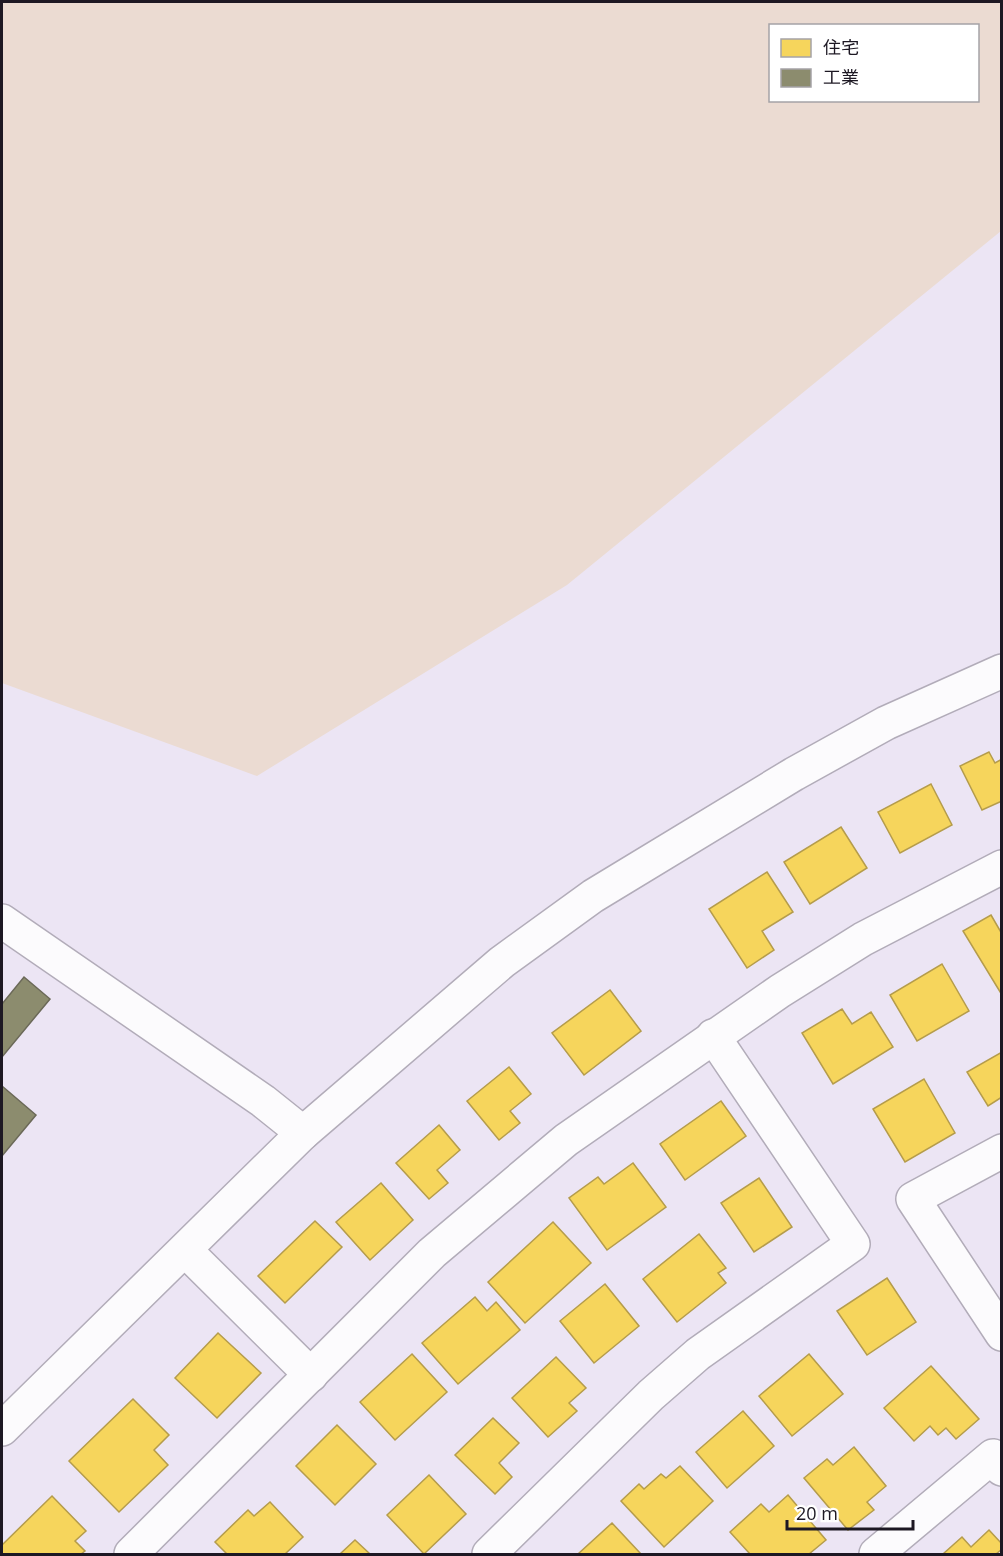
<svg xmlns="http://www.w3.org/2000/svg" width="1003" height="1556" font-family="'Open Sans','Noto Sans JP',sans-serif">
<rect width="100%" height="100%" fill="#ece5f4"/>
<path fill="#ebdbd2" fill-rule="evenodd" d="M2,2H1001V231L567,585L257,776L2,683ZM770,26H978V100H770Z"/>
<g fill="#f6d55c" stroke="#b59c4b" stroke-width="1.5">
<path d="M989,752L995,763L1002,759V801L982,810L960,766Z"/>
<path d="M931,784L952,825L900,853L878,812Z"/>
<path d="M841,827L867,868L810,904L784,862Z"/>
<path d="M767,872L793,912L762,931L774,950L747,968L709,909Z"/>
<path d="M991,915L1002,934V995L963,931Z"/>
<path d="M942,964L969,1011L917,1041L890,995Z"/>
<path d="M610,990L641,1031L584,1075L552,1033Z"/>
<path d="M842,1009L852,1024L871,1012L893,1047L833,1084L802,1033Z"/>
<path d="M1002,1052V1097L988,1106L967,1072Z"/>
<path d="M509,1067L531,1094L510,1111L520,1123L499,1140L467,1101Z"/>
<path d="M924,1079L955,1133L905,1162L873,1109Z"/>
<path d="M721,1101L746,1136L685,1180L660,1144Z"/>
<path d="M439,1125L460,1150L437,1170L448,1183L429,1199L396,1163Z"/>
<path d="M633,1163L666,1207L607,1250L569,1198L598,1177L604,1184Z"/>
<path d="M759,1178L792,1227L754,1252L721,1203Z"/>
<path d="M381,1183L413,1220L370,1260L336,1222Z"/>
<path d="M315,1221L342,1247L285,1303L258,1276Z"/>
<path d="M553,1222L591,1263L525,1323L488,1282Z"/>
<path d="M699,1234L726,1268L718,1273L726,1283L677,1322L643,1279Z"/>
<path d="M887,1278L916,1322L867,1355L837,1311Z"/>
<path d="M605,1284L639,1326L594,1363L560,1321Z"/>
<path d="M475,1297L487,1311L496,1302L520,1330L458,1384L422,1343Z"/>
<path d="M218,1333L261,1373L217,1418L175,1378Z"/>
<path d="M412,1354L447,1392L395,1440L360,1402Z"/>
<path d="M809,1354L843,1394L792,1436L759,1396Z"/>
<path d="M556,1357L586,1388L569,1403L577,1411L548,1437L512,1398Z"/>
<path d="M931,1366L979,1419L956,1439L946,1428L938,1435L930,1426L914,1441L884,1408Z"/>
<path d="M133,1399L169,1435L154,1450L168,1465L119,1512L69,1461Z"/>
<path d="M743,1411L774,1446L727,1488L696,1452Z"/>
<path d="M493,1418L519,1443L499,1463L512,1477L495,1494L455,1455Z"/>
<path d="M337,1425L376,1464L335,1505L296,1466Z"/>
<path d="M854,1447L886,1486L867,1502L874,1510L848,1530L804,1478L827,1459L833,1465Z"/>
<path d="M680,1466L713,1501L664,1547L621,1501L639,1484L644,1489L661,1474L666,1478Z"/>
<path d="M429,1475L466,1514L424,1554L387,1515Z"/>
<path d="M788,1495L826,1540L809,1554H750L730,1532L761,1504L769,1512Z"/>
<path d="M52,1496L86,1531L75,1541L85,1551L81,1554H2V1545Z"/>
<path d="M270,1502L303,1537L285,1554H227L215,1542L248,1510L254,1516Z"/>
<path d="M612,1523L641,1554H578Z"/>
<path d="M989,1530L1002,1544V1549L996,1554H943L962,1537L971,1547Z"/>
<path d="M355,1540L370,1554H340Z"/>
</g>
<g fill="#8c8c6e" stroke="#6b6958" stroke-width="1.5">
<path d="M24,977L50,999L2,1057V1004Z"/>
<path d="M2,1086L36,1115L2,1156Z"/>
</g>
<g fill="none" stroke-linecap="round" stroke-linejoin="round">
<g stroke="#b2acb9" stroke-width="36">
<g id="street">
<path d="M2,921L263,1101L303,1133"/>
<path d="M1002,1151L913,1199L1002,1334"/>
<path d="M186,1251L311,1375"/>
<path d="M131,1554L432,1253L566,1140L780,991L863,939L1002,867"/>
<path d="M489,1554L651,1395L698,1354L853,1244L713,1036"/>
<path d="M876,1554L993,1456L1002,1469"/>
</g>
</g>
<g stroke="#b2acb9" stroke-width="36">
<path id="secondary" d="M2,1429L303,1133L502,962L593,896L794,774L886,723L1002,671"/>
</g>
<use href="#street" stroke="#fcfbfd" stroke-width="33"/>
<use href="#secondary" stroke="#fcfbfd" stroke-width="33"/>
</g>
<rect width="1003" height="1556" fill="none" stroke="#1d1823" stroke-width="6"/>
<rect x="769" y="24" width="210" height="78" fill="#ffffff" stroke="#a5a3a7" stroke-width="1.5"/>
<rect x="781" y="39" width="30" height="18" fill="#f6d55c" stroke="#a5a3a7" stroke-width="1.5"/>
<text x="823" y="54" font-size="18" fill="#1d1823">住宅</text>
<rect x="781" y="69" width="30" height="18" fill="#8c8c6e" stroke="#a5a3a7" stroke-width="1.5"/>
<text x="823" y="84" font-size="18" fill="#1d1823">工業</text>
<path d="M787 1520v9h126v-9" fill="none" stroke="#1d1823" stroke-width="3"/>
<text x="796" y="1520" font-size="18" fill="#1d1823" stroke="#ffffff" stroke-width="4.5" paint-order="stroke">20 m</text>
</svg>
